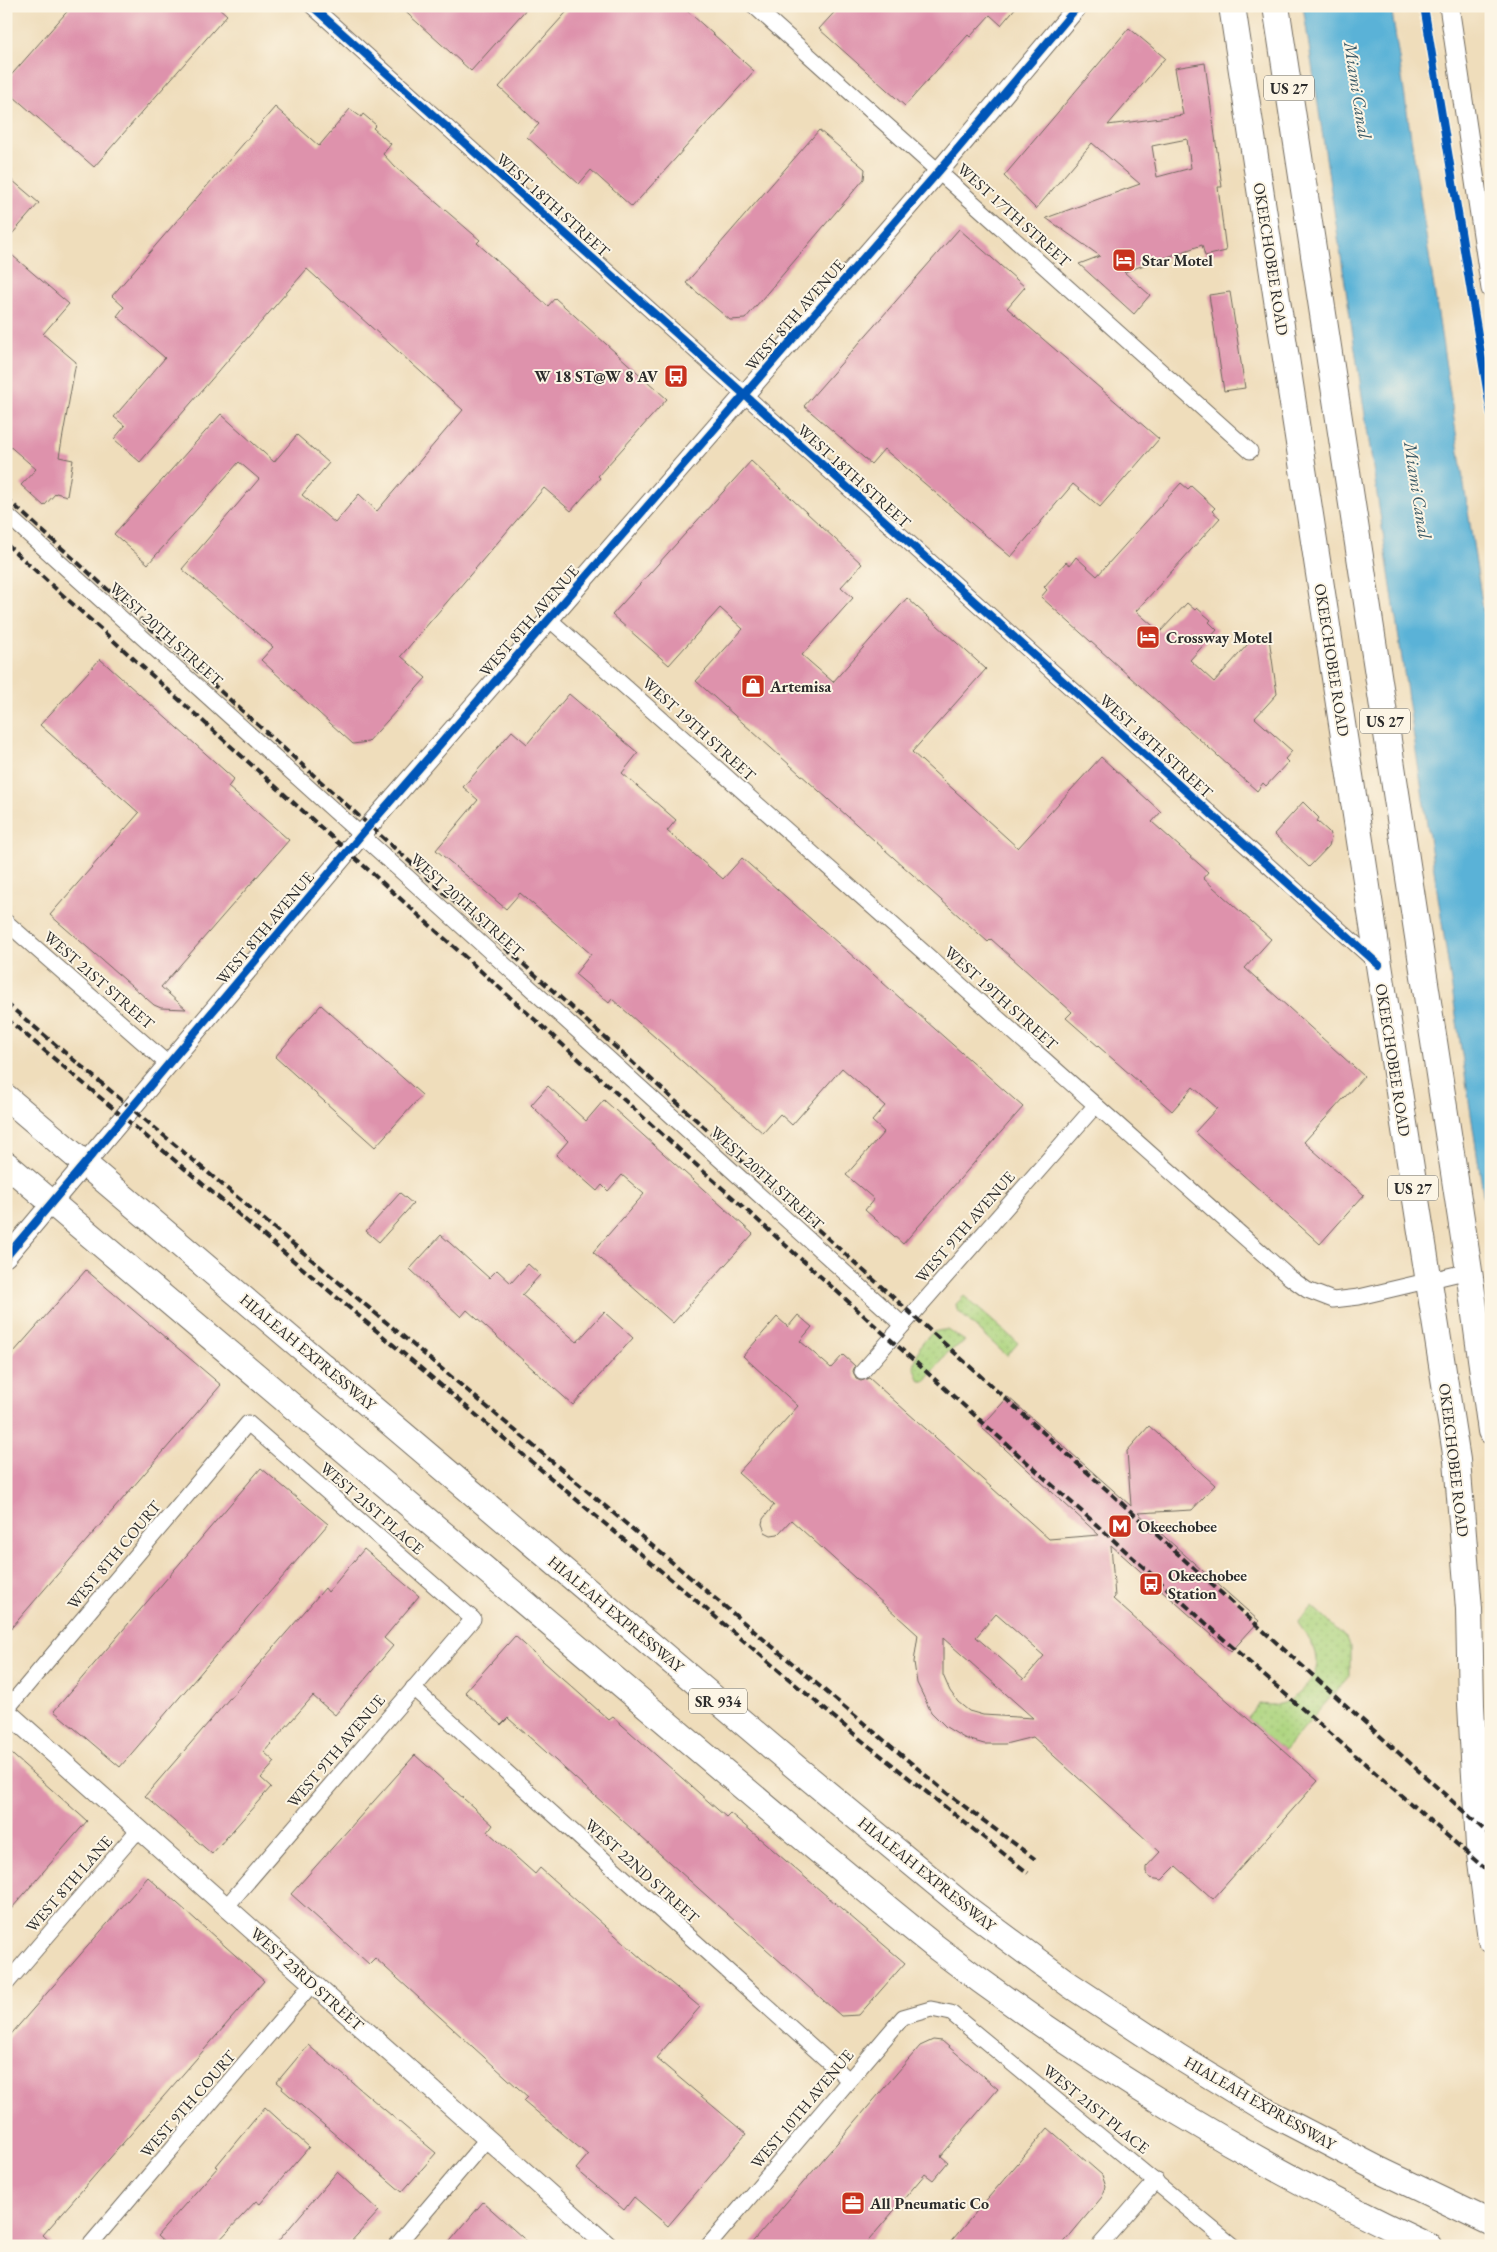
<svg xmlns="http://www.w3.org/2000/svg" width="1497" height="2252" font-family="'EB Garamond',serif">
<defs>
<pattern id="grass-dots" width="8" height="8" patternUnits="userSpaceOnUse" patternTransform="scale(1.25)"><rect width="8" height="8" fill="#acd47e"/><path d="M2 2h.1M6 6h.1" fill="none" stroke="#94b66d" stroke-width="1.8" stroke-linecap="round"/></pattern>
</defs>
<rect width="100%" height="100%" fill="#fcf5e5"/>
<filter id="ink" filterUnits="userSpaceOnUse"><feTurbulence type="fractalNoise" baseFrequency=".02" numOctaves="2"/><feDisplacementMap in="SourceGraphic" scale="10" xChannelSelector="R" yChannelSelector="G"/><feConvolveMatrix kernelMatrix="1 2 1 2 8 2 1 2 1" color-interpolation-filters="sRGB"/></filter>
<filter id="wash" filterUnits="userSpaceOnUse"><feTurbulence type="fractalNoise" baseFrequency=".0096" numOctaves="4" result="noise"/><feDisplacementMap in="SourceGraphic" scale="20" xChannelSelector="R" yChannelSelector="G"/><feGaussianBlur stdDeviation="1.12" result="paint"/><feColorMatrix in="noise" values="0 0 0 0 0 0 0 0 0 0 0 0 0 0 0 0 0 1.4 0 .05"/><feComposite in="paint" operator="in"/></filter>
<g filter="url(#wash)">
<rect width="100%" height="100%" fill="#efddbb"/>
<g fill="url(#grass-dots)" stroke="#6c8054">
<path d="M964,1296L1018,1343L1007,1356L957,1310L956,1304Z"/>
<path d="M948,1330L965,1341L947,1353L926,1381H920L914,1367C918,1347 925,1329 948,1330Z"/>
<path d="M1312,1606L1348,1640L1350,1646V1675L1284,1751L1247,1718L1259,1704C1268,1705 1278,1706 1286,1702C1301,1695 1318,1677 1317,1660C1316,1647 1305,1633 1298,1623Z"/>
</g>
<path fill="#5ab2d7" stroke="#426e81" d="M1303,6H1391L1491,662V1246Z"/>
<g id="blocks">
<g fill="#de92ac" fill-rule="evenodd">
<path d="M72,6H217L227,15L94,167L6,90V81Z"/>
<path d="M399,6H529L471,71Z"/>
<path d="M572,6H682L754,71L632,207L591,170L579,184L527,137L539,124L499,87Z"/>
<path d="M840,6H1017L1001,25L990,15L970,37L968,35L905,106L819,29Z"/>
<path d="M1129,28L1165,58L1108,125L1183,115L1175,68L1205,63L1222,187H1218L1226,251L1205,256L1202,245L1124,272L1150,295L1134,314L1079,264L1100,256L1046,218L1140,184L1092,143L1036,209L1004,176ZM1187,139L1191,168L1157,177L1152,146Z"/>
<path d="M275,107L319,146L350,109L361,117L363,114L376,125L373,128L391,144L383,154L395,167L480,240L477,243L548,306L555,298L667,399L598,476L600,478L571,511L544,488L401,656L426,678L368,742L353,744L261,660L273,647L182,569L259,479L239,462L148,564L114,534L221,414L274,462L297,435L329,463L302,495L335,523L359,494L377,511L463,410L307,269L140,462L114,439L125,426L114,417L165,358L117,316L124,307L112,296Z"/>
<path d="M819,130L865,169L864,179L745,319L730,320L686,283Z"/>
<path d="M6,175L39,203L6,241Z"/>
<path d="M959,229L1025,287L1007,308L1159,439L1100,507L1073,484L1011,557L884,449L871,464L804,406Z"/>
<path d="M6,250L69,304L43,334L76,362L59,457L73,460L67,496L56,493L44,506L21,485L36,469L6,443Z"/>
<path d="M1230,292L1245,388L1224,391L1209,295Z"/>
<path d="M751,461L862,564L841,587L853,598L802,655L833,682L907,598L986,669L912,752L1018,848L1101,757L1161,812L1152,822L1208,872L1203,878L1271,939L1245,968L1364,1076L1304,1142L1364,1195L1320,1244L1195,1132L1217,1108L1193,1087L1172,1111L1066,1018L1072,1012L991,939L988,942L696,681L743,629L720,608L669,665L612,615Z"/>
<path d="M1181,483L1188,489L1191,486L1215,508L1212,511L1220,518L1136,611L1160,632L1187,603L1195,610L1197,608L1211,620L1209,622L1217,630L1190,660L1214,682L1256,635L1269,638L1277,694L1255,718L1292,751L1285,759L1288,762L1266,786L1263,783L1257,791L1041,597L1047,590L1044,587L1066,562L1070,565L1076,557L1097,576Z"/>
<path d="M100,659L234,779L228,787L289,840L161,987L186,1009L161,1008L154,1005L50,915L139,813L40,725Z"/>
<path d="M569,694L638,753L622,773L676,820L667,831L723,879L742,858L1023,1107L903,1244L865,1210L874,1199L846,1175L884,1132L872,1121L885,1106L842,1068L792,1125L780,1114L763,1133L612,999L609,1003L575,974L591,954L520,893L506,909L436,850L478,800L463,787L512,731L527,744Z"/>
<path d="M1303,802L1319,818L1317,821L1329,832L1331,838L1329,846L1309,867L1274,834Z"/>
<path d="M321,1005L422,1095L375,1147L275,1057Z"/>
<path d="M548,1086L586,1121L604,1100L753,1234L673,1323L593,1252L644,1194L622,1175L608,1191L602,1185L597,1191L556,1155L568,1141L531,1105Z"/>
<path d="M400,1193L413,1204L379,1242L366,1231Z"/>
<path d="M441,1235L489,1278L497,1270L511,1283L528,1264L540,1275L522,1295L577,1342L604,1312L633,1338L573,1405L467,1310L461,1317L410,1269Z"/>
<path d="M86,1270L221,1385L6,1634V1361Z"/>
<path d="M798,1315L812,1327L800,1341L831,1368L843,1355L855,1366L853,1371L856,1379L861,1381L869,1378L1049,1539L1099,1535L981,1427L1008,1397L1131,1506L1127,1451L1149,1426L1215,1485L1192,1510L1138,1513L1259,1621L1231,1652L1111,1545L1115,1597L1113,1599L1318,1781L1213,1899L1176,1866L1162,1880L1150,1878L1146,1872V1867L1160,1852L1033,1737L1005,1744H984L964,1738L946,1727L931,1712L917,1683L914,1662L918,1635L791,1520L778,1534L771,1535L765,1532L762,1524L763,1519L774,1505L738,1473L798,1406L743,1356L777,1317L788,1327ZM996,1614L1044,1656L1024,1679L976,1637ZM943,1638L1033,1718L983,1715L969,1711L958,1702L950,1691L943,1675Z"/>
<path d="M261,1468L328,1524L120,1767L54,1711Z"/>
<path d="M364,1549L419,1596L384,1638L393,1646L335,1715L313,1696L264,1752L275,1762L261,1778L271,1787L212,1854L145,1796L325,1588L328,1592Z"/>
<path d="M515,1636L609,1720L613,1717L726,1817L730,1813L905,1963L859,2015L841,2016L508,1718L501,1725L465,1692Z"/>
<path d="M6,1749L87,1821L6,1915Z"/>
<path d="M415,1755L493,1825L488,1832L535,1874L540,1868L643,1960L700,2007L656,2058L746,2134L668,2226L634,2197L624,2210L576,2169L588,2155L524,2101L528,2097L375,1958L369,1964L291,1894Z"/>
<path d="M148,1877L264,1981L43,2235L55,2246H6V2040Z"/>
<path d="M933,2040L942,2041L998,2089L941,2156L948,2162L933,2180L925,2174L864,2246H749L920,2046Z"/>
<path d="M308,2045L436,2153L402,2192L282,2089L283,2087L277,2082Z"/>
<path d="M265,2107L309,2147L260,2204L256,2201L214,2246H168L157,2236L218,2167L216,2166Z"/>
<path d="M1048,2128L1102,2175L1106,2187L1102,2197L1061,2246H947Z"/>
<path d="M337,2172L379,2211L347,2246H274Z"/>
<path d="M483,2202L532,2246H446Z"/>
</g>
</g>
</g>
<g filter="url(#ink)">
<use href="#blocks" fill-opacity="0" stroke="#70695d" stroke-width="1"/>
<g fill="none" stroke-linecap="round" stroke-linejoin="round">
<g stroke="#70695d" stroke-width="17">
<g id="minor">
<path d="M312,6L1379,965"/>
<path d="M754,6L1250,451"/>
<path d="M6,514L903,1325"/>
<path d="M549,619L1289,1277L1307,1290L1333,1300L1359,1297L1469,1271"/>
<path d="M6,922L169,1065"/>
<path d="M862,1372L1095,1106"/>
<path d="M413,1688L849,2080"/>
<path d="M6,1710L248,1423L473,1619L226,1907"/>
<path d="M6,1984L139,1829"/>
<path d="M89,2246L312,1984"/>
<path d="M396,2246L487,2139"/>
<path d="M708,2246L903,2017L931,2009L951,2013L1233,2246"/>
<path d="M1099,2246L1156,2181"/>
</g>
</g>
<g stroke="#70695d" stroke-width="21">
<g id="tertiary">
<path d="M1449,6L1491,289"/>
<path d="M6,1257L362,834L939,171L1078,6"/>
<path d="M6,1711L608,2246"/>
</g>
</g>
<g stroke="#70695d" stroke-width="27">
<g id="primary">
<path d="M6,1097L799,1770L961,1904L1070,1985L1179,2057L1272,2114L1380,2170L1491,2223"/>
<path d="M6,1164L816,1849C855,1881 894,1914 933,1945C1083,2061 1256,2166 1429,2246"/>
</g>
</g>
<g stroke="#70695d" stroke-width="28">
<g id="trunk">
<path d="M1232,6L1379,965L1457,1460L1469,1609L1471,1705L1479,1846L1491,1939"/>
<path d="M1276,6L1469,1271L1491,1431"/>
</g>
</g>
<use href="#minor" stroke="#fff" stroke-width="15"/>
<use href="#tertiary" stroke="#fff" stroke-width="19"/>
<use href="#primary" stroke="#fff" stroke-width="25"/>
<use href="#trunk" stroke="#fff" stroke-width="26"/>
<g stroke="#2b2b2b" stroke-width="4" stroke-dasharray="8 4" stroke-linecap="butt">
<path d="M6,498L1491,1836"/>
<path d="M6,544L1259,1671L1491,1874"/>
<path d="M6,1003L948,1794L1035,1859"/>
<path d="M6,1018L860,1739L1028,1873"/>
</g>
<g stroke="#fcf5e5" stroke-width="11">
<g id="cycleway">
<path d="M312,6L1379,965"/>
<path d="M1424,6L1491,414"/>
<path d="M6,1257L362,834L939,171L1078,6"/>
</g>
</g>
<use href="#cycleway" stroke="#0057b8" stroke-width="8"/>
</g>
</g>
<defs>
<g id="hotel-square" transform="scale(1.25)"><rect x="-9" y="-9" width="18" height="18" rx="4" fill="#c8321e" stroke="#fcf5e5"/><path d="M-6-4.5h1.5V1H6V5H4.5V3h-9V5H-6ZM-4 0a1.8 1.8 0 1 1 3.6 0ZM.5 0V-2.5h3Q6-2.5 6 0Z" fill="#fff"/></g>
<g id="bus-square" transform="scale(1.25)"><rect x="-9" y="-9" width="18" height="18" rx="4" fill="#c8321e" stroke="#fcf5e5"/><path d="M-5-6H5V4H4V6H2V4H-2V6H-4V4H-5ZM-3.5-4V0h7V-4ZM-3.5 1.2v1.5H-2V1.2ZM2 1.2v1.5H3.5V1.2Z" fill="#fff"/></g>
<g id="shop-square" transform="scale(1.25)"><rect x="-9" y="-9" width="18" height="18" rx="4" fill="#c8321e" stroke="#fcf5e5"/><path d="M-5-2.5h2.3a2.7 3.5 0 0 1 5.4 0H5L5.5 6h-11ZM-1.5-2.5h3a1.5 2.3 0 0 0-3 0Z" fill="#fff"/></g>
<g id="metro-square" transform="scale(1.25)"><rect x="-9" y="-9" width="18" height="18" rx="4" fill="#c8321e" stroke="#fcf5e5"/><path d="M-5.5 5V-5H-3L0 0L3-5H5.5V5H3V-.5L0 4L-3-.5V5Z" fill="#fff"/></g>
<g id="office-square" transform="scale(1.25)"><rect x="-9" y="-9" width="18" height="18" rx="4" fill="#c8321e" stroke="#fcf5e5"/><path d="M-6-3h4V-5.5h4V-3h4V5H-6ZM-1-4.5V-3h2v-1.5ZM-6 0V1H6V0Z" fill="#fff"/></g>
</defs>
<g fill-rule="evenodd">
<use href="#hotel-square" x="1124" y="260"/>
<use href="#bus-square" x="676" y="376"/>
<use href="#hotel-square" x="1148" y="637"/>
<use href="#shop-square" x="753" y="686"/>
<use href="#metro-square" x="1120" y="1526"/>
<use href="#bus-square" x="1151" y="1584"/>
<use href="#office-square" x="853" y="2203"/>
</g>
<g text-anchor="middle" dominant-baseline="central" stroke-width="4" stroke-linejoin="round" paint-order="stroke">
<g fill="#fcf5e5" stroke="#6a6863" stroke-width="1">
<rect x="1264" y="75.5" width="50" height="25" rx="4"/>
<rect x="1360" y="708.5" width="50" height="25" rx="4"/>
<rect x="1388" y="1175.5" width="50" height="25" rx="4"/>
<rect x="689" y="1688.5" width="58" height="25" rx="4"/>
</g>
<g font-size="15" font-weight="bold" fill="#2b2b2b">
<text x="1289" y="88">US 27</text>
<text x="1385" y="721">US 27</text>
<text x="1413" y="1188">US 27</text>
<text x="718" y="1701">SR 934</text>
</g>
<g font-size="16" fill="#2b2b2b" stroke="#fcf5e5">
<text transform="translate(553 205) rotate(42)">WEST 18TH STREET</text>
<text transform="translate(1014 215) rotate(42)">WEST 17TH STREET</text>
<text transform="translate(1271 259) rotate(81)">OKEECHOBEE ROAD</text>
<text transform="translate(795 315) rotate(-49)">WEST 8TH AVENUE</text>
<text transform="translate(854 476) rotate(42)">WEST 18TH STREET</text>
<text transform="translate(529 621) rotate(-49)">WEST 8TH AVENUE</text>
<text transform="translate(166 634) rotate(42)">WEST 20TH STREET</text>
<text transform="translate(1332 660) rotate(81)">OKEECHOBEE ROAD</text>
<text transform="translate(699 729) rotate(42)">WEST 19TH STREET</text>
<text transform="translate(1156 746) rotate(42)">WEST 18TH STREET</text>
<text transform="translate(467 905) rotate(42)">WEST 20TH STREET</text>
<text transform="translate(265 928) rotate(-50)">WEST 8TH AVENUE</text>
<text transform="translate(99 980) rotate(41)">WEST 21ST STREET</text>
<text transform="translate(1001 998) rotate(42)">WEST 19TH STREET</text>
<text transform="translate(1393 1060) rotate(81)">OKEECHOBEE ROAD</text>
<text transform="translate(767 1178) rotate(42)">WEST 20TH STREET</text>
<text transform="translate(965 1227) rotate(-49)">WEST 9TH AVENUE</text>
<text transform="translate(308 1352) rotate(40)">HIALEAH EXPRESSWAY</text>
<text transform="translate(1454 1460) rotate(83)">OKEECHOBEE ROAD</text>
<text transform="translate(372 1508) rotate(41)">WEST 21ST PLACE</text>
<text transform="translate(114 1555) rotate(-50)">WEST 8TH COURT</text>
<text transform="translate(616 1614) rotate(40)">HIALEAH EXPRESSWAY</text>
<text transform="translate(336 1751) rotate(-50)">WEST 9TH AVENUE</text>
<text transform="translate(642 1871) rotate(42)">WEST 22ND STREET</text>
<text transform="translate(927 1874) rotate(39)">HIALEAH EXPRESSWAY</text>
<text transform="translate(69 1884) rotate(-49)">WEST 8TH LANE</text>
<text transform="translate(307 1979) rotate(42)">WEST 23RD STREET</text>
<text transform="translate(1260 2103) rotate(30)">HIALEAH EXPRESSWAY</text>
<text transform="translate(188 2104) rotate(-49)">WEST 9TH COURT</text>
<text transform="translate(802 2109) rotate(-50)">WEST 10TH AVENUE</text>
<text transform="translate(1096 2109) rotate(39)">WEST 21ST PLACE</text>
</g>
<g font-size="16" font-weight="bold" fill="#2b2b2b" stroke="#fcf5e5" text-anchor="start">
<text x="1142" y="260">Star Motel</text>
<text x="658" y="376" text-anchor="end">W 18 ST@W 8 AV</text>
<text x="1166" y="637">Crossway Motel</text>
<text x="770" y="686">Artemisa</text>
<text x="1138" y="1526">Okeechobee</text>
<text x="1168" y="1575">Okeechobee<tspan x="1168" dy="18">Station</tspan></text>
<text x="870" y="2203">All Pneumatic Co</text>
</g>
<g font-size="18" font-style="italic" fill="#3b5a67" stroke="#fcf5e5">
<text transform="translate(1358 90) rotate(81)">Miami Canal</text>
<text transform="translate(1418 490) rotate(81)">Miami Canal</text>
</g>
</g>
<rect width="1497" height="2252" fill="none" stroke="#fcf5e5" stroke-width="25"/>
</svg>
